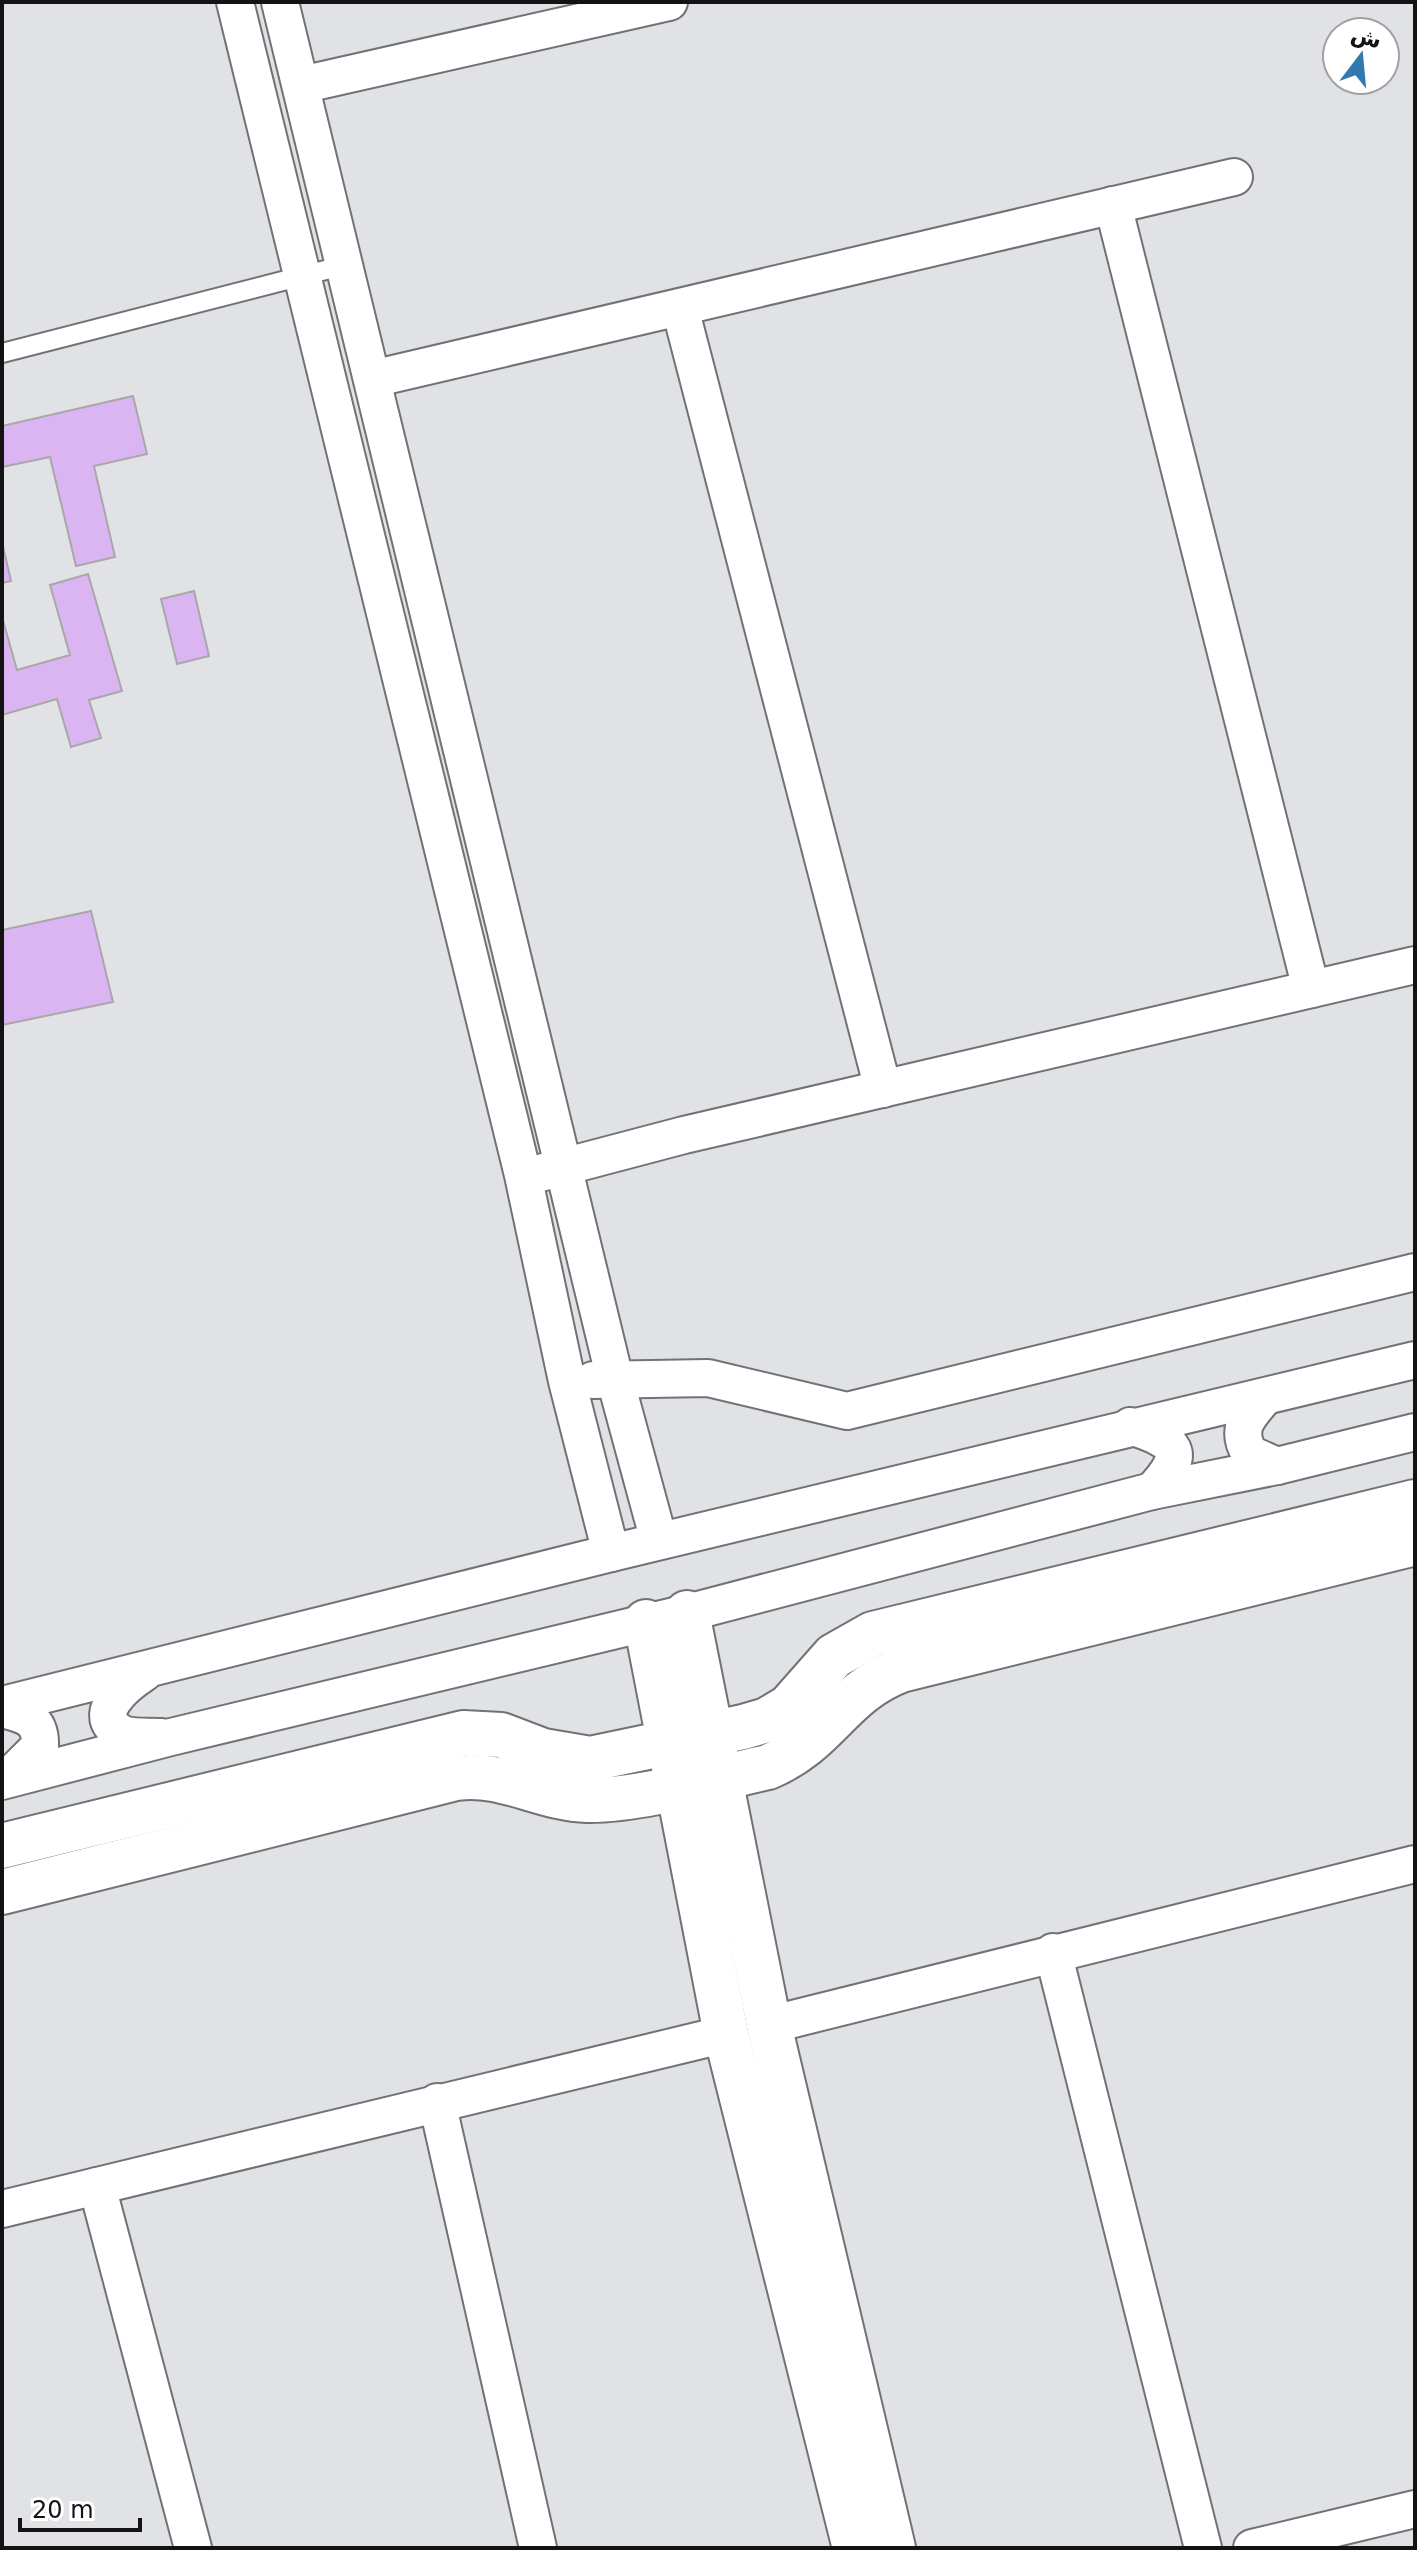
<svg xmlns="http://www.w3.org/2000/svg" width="1417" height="2550" font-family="'DejaVu Sans',Cairo,sans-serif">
<rect width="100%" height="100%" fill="#e1e2e5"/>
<g fill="#dab5f1" stroke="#a9a7aa" stroke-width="2">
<path d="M133,396L147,454L94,466L115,557L76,566L50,457L2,467V426Z"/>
<path d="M2,542L11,581L2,583Z"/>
<path d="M88,574L122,691L89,700L101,738L71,747L57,699L2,715V617L17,670L70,655L50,585Z"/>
<path d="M194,591L209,656L177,664L161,599Z"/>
<path d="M91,911L113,1002L2,1025V930Z"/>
</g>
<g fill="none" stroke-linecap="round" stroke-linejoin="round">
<g stroke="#717275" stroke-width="22">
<path id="lane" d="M2,353L345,265"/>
</g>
<g stroke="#717275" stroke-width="40">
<g id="street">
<path d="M235,2L523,1175L567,1381L611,1553"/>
<path d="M280,2L615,1379L659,1541"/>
<path d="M301,85L669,2"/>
<path d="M1113,205L1311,989"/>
<path d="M680,308L883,1089"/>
<path d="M372,379L1234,177"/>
<path d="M540,1173L684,1135L1415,965"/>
<path d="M593,1380L708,1378L847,1411L1415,1272"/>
<path d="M1263,1399C1247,1417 1235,1430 1250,1454L1277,1466"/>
<path d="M1130,1426C1176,1441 1190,1451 1152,1491"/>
<path d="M144,1673C127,1684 86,1716 123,1734C133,1738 150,1736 161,1737"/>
<path d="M2,1705L611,1553L1415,1360"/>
<path d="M2,1709C26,1715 41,1719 40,1746L7,1779"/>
<path d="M2,1781L171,1737L687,1613L1152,1491L1277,1466L1415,1432"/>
<path d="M1053,1952L1203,2548"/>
<path d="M769,2025L1415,1864"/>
<path d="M437,2102L538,2548"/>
<path d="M97,2186L193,2548"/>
<path d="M2,2209L726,2034"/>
<path d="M1252,2548L1415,2509"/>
</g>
</g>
<g stroke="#717275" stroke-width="48">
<g id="secondary">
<path d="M687,1613L769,2025L893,2548"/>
<path d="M646,1622L726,2034L855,2548"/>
<path d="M2,1846L463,1733L501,1735L543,1751L590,1759L743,1727L767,1720L789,1707L834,1656L873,1634L1415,1502"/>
<path d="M2,1892L456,1778C502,1771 542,1799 587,1800C637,1801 718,1778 768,1767C829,1741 840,1693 901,1670L1415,1543"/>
</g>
</g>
<use href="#lane" stroke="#fff" stroke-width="18"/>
<use href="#street" stroke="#fff" stroke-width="36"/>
<use href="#secondary" stroke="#fff" stroke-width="44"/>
</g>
<rect width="1417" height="2550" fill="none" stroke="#131314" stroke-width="8"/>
<g transform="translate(1361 56) rotate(16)"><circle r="38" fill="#ffffff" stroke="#a1a1a1" stroke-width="2"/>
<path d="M0-6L14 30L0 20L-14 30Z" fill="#327aae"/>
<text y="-12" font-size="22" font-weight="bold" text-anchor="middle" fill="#131314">ش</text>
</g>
<path d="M20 2518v12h120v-12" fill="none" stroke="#131314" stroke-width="4"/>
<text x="32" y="2518" font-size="24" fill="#131314" stroke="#ffffff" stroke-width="6" paint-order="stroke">20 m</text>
</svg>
